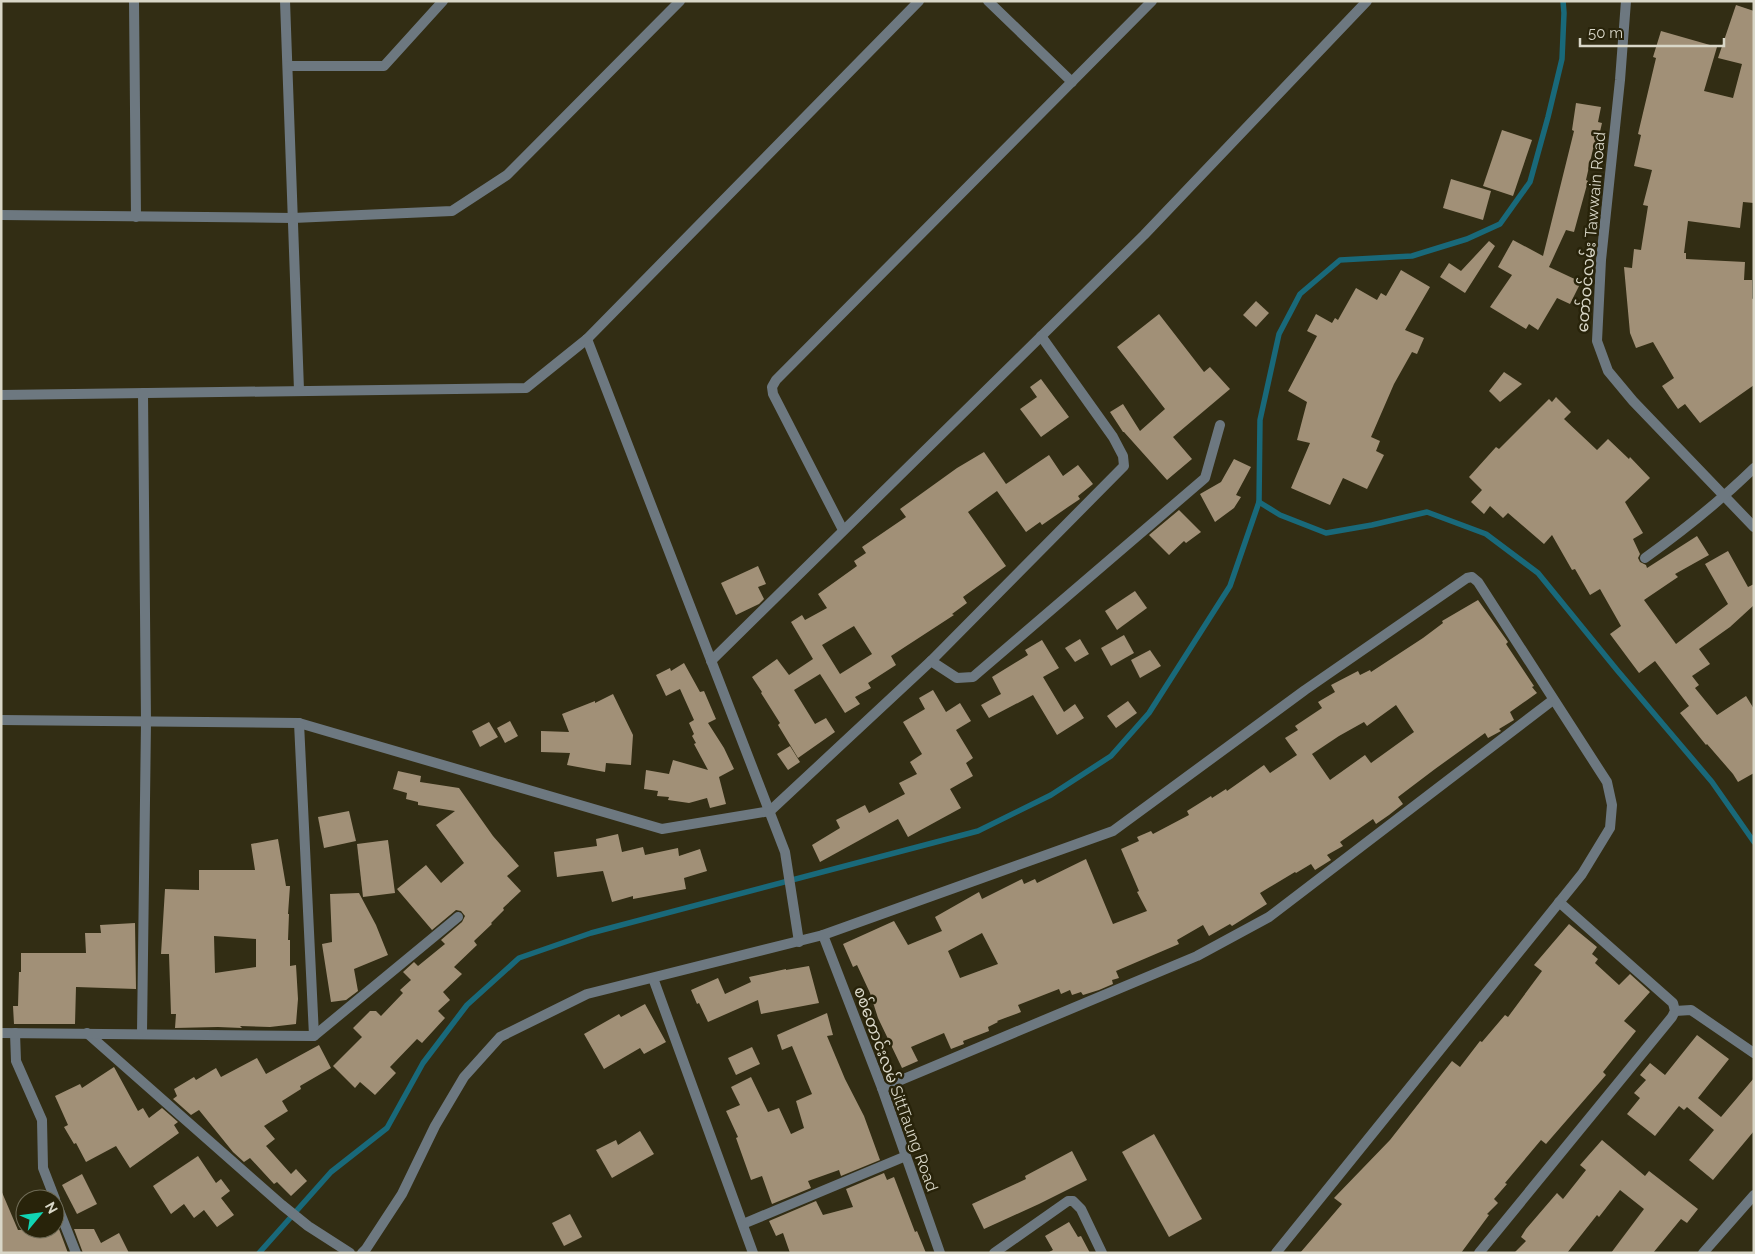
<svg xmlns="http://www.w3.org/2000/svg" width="1755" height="1254" font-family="Raleway,'Noto Sans Myanmar',sans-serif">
<rect width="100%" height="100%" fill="#322d14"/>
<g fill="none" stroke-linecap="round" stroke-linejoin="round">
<g stroke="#19697a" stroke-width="5.5">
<path d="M1259,502L1280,515L1326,533L1372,525L1427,512L1486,534L1538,573L1617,670L1712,782L1754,842"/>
<path d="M259,1253L331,1172L387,1128L423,1063L467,1005L519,958L591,933L978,831L1051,795L1111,756L1149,713L1230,586L1259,502L1260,420L1279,334L1300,294L1340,260L1412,256L1467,239L1500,224L1530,182L1548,117L1562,59L1564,13L1563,1"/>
</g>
</g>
<g fill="#a19077" fill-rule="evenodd">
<path d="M1736,5L1754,11V203L1743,202L1740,228L1688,221L1684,253H1686V259L1745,262L1744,280H1752V299L1754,298V385L1700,423L1685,404L1678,409L1662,386L1674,378L1653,342L1636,348L1630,333L1624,267L1632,268L1634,249L1641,250L1648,206L1643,205L1652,170L1634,166L1641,135L1638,134L1656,58L1653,57L1661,31L1717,47L1704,91L1733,98L1742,64L1718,58Z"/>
<path d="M1576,103L1601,107L1598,122L1602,123L1596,149H1593L1586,180L1588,181L1574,232L1566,230L1549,267L1581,282L1570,304L1557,298L1538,330L1529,324L1526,329L1490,307L1512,275L1498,267L1513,240L1543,256L1574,131L1572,130Z"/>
<path d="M1502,130L1532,140L1513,196L1483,186Z"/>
<path d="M1451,179L1491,191L1483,220L1443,208Z"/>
<path d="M1489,241L1495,246L1465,293L1440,277L1449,263L1461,271Z"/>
<path d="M1401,270L1430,287L1405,330L1424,338L1417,354L1412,352L1394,384L1371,437L1380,441L1376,451L1384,455L1367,489L1343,478L1330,505L1291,488L1310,443L1297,440L1307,402L1288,391L1317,336L1307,331L1316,314L1332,323L1335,318L1338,320L1356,288L1377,300L1381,293L1386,296Z"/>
<path d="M1256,301L1269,313L1256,327L1243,315Z"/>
<path d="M1159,314L1204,372L1210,367L1230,389L1173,437L1192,459L1167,480L1124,432H1123L1110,412L1123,404L1140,431L1165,409L1117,347Z"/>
<path d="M1504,372L1522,384L1500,402L1489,391Z"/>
<path d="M1041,379L1069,417L1041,437L1020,409L1037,397L1030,387Z"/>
<path d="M1556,397L1571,412L1564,419L1597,450L1608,439L1629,459L1630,457L1650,478L1625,502L1643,533L1633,539L1640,554L1638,558L1640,562L1646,565L1647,568L1697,536L1709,555L1675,574L1678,577L1644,600L1676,644L1728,604L1705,564L1728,551L1748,587L1754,584V605L1730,627L1699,649L1710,664L1692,676L1699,685L1695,688L1717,715L1746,696L1754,709V773L1738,782L1733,774L1707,744L1706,745L1680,713L1689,706L1655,661L1639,673L1610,634L1621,626L1600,589L1590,595L1575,569L1572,570L1552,535L1544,544L1508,513L1503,518L1490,506L1484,514L1471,502L1482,490L1469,477L1496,447L1499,449L1549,399L1552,402Z"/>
<path d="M984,452L1006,484L1049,455L1063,476L1078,465L1093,484L1078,496L1080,499L1068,507L1042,525L1040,522L1026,532L997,491L968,512L1006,566L963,597L967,603L952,614L954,615L891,656L896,665L868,683L871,688L855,697L860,704L845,713L820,674L794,690L815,724L826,718L835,732L798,758L778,725L780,723L761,693L762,692L752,677L777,659L789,675L813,659L791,622L802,615L805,620L827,608L818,594L857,566L854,561L866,553L862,547L906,517L900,509L957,468ZM854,626L872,654L840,674L822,645Z"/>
<path d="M1234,459L1251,467L1236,495L1241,497L1234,508L1215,522L1200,494L1221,482Z"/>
<path d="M1179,510L1201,532L1186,543L1184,541L1169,555L1149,535Z"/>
<path d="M758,566L766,584L758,587L764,599L759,604L736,615L721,583Z"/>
<path d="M1135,591L1147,608L1117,630L1105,611Z"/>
<path d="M1478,600L1508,642L1506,644L1534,686L1532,687L1537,693L1510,712L1514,720L1499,729L1501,731L1488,738L1485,733L1435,769L1398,797L1403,804L1389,815L1376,824L1373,819L1340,842L1343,846L1327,855L1331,860L1315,870L1311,864L1296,873L1295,872L1260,893L1267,904L1232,926L1230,924L1209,936L1203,925L1177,940L1179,944L1116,971L1119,978L1112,980L1113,984L1099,990L1083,995L1081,992L1072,995L1070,990L1061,994L1059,989L1018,1005L1021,1012L997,1021L998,1022L988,1027L989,1031L963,1041L964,1044L951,1049L944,1033L911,1047L918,1061L902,1068L878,1018L870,993L857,965L853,967L843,944L894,921L908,945L942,931L935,917L979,892L982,899L1022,879L1024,884L1035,879L1037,883L1086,859L1113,924L1147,911L1137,892L1139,891L1121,849L1139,841L1137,837L1151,831L1153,834L1189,815L1187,811L1211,796L1212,798L1226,789L1227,791L1264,765L1270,773L1297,755L1285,738L1298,730L1295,726L1322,708L1318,702L1335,692L1331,685L1358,671L1360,675L1370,670L1371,672L1423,638L1443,623L1442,621ZM1396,705L1414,732L1371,763L1365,755L1330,780L1312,754L1339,736L1364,722L1367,726ZM982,933L998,964L960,978L948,951Z"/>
<path d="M1124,635L1134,653L1111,666L1101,648Z"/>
<path d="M1080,639L1089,654L1075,662L1065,648Z"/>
<path d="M1042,640L1059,668L1043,677L1064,712L1075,704L1084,718L1057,735L1033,695L989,718L981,705L1001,694L992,677L1028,655L1025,650Z"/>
<path d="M1150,650L1161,666L1140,678L1131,660Z"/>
<path d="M684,663L700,692L704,691L716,719L708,723L724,748L734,769L719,777L726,804L710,808L707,798L689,803L668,800L669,797L657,796L658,791L644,789L646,770L669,774L673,760L708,770L694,744L696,743L692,736L694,734L689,723L694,720L680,689L666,696L656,675L670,668L671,671Z"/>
<path d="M933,690L946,712L960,703L971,721L956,730L973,758L966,763L973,776L950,789L961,808L908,837L898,819L820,862L812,845L840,828L836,820L865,805L869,813L905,794L899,783L917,774L910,762L922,754L903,722L925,709L919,698Z"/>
<path d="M613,694L633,735L631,765L606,763L605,772L567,765L570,753L541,752V731L569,732L562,714L595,701V703Z"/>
<path d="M1128,701L1137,713L1116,728L1107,716Z"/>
<path d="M510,721L518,736L505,743L497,728Z"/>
<path d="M489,722L498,737L480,747L472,731Z"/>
<path d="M790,746L800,762L788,770L777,754Z"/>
<path d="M398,771L421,776L420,782L459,788L493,836L519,866L507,876L521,891L503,908L504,910L491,923L492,924L474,941L477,945L454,967L462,974L443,992L450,1000L438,1011L445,1018L422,1043L417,1039L390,1067L396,1073L375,1095L360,1082L355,1088L333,1066L362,1037L353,1028L370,1011H376L381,1016L403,993L400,990L411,980L403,972L414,962L418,966L445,944L441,940L462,922L465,916L461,911L456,910L432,930L397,889L426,865L441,883L464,863L436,825L455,811L418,805V802L406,799L407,793L393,789Z"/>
<path d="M349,811L356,841L324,848L318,817Z"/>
<path d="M618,834L622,852L643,847L645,855L678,848L679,856L700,849L707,871L684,878L686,889L633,899V896L612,902L603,871L557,877L554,852L597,846L596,839Z"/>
<path d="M278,839L286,886H290L288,914H289L288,940H290V966L296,965L298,999L296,1024L270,1027L240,1026L242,1028L218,1027L175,1028L176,1014H171L169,954H161L165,889L199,890V870H255L251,844ZM214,936L256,939V967L215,973Z"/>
<path d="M388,840L395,893L363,897L357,844Z"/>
<path d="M359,893L376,925L388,955L354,969L358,991L346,1000L331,1002L322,944L332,942L330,894Z"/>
<path d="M135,923L136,989L76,987L75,1024H14L13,1006H18L19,972H21V953H86L85,933H101L100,925Z"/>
<path d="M1569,924L1597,947L1592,954L1598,959L1595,963L1619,985L1630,974L1650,992L1624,1021L1636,1031L1603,1072L1606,1075L1546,1144L1541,1140L1505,1183L1507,1184L1494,1199L1498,1203L1487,1214L1489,1215L1461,1253H1300L1342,1204L1334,1198L1390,1140L1452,1061L1460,1067L1480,1041L1482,1042L1505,1015L1508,1017L1542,971L1534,965Z"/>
<path d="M809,966L819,1003L761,1014L758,1000L708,1022L699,1003L697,1004L691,990L718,978L725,994L751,982L749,977L786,969V970Z"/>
<path d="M645,1004L666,1042L644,1054L640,1048L604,1069L584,1034L619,1014L621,1017Z"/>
<path d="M827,1013L833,1035L827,1036L845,1079L864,1116L880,1160L841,1176L839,1170L808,1181L811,1188L772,1204L762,1176L751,1180L736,1138L738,1137L726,1111L740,1105L731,1087L751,1077L768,1112L779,1108L791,1134L804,1128L796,1101L812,1094L792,1046L782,1050L777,1035Z"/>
<path d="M1697,1035L1729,1059L1698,1098L1721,1117L1754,1078V1131L1713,1180L1689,1160L1714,1130L1687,1107L1684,1110L1679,1106L1655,1136L1627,1114L1640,1098L1634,1093L1646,1080L1640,1075L1650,1063L1665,1075Z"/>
<path d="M319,1045L331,1068L300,1086L301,1089L282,1101L288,1111L264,1126L275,1139L266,1146L291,1174L296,1169L307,1181L291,1196L277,1182L274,1184L250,1158L244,1162L233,1152L199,1110L191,1115L173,1099L177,1096L174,1089L194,1077L196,1080L216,1068L221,1077L257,1058L266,1074Z"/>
<path d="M752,1047L760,1064L736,1075L728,1058Z"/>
<path d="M114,1067L138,1111L143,1108L149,1118L162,1108L178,1122L174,1125L179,1133L130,1168L116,1146L86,1162L76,1143L74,1144L64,1127L68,1125L55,1096L80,1084L82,1088Z"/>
<path d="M640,1131L654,1154L612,1178L596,1150L616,1140L618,1145Z"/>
<path d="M1154,1134L1202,1219L1169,1237L1122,1152Z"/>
<path d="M1602,1140L1645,1176L1649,1171L1698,1209L1687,1223L1681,1219L1653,1253H1611L1644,1209L1620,1190L1599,1217L1597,1215L1567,1253H1514L1526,1241L1521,1237L1526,1229L1557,1193L1563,1199L1586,1170L1580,1165Z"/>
<path d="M1072,1151L1087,1180L1039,1204L984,1229L972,1204L1026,1179L1025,1176Z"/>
<path d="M198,1156L216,1183L221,1179L230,1191L221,1198L234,1215L217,1227L204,1210L194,1218L184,1204L171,1214L153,1186Z"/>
<path d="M884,1173L887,1180L894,1177L915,1232L917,1231L926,1253H790L783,1233L776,1236L769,1221L816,1201L823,1215L853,1207L846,1189Z"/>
<path d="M82,1174L97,1204L77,1214L62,1185Z"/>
<path d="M1,1190L18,1230L59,1229L68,1253H1Z"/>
<path d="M570,1214L582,1237L564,1246L552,1223Z"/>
<path d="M1069,1222L1078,1237L1081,1236L1090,1253H1047L1053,1250L1045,1236Z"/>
<path d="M74,1229H94L101,1243L119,1233L129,1253H83Z"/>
</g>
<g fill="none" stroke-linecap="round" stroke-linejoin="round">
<g stroke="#6d7880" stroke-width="10">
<path d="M15,1033L16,1061L42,1120L43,1168L55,1199"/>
<path d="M87,1033L282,1205L308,1226L350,1253"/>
<path d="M55,1200L76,1253"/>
</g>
<g stroke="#6d7880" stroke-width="10">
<path d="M134,1L136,217"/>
<path d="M285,1L299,390"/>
<path d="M988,1L1072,82"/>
<path d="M1626,1L1620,80L1601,260L1597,341L1608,371L1633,401L1754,527"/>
<path d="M288,66H384L443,1"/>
<path d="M1,215L293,218L452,211L507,175L680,1"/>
<path d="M587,339L785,852L799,942"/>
<path d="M1,395L526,388L587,339L919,1"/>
<path d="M843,530L773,394L772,387L776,380L1152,1"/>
<path d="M1645,558C1684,530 1720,501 1754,468"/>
<path d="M711,661L1144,235L1367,1"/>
<path d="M931,661L1124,466L1123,456L1113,437L1041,336"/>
<path d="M1,720L299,723L662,829L770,811L931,661L957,678L973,677L1205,478L1220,425"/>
<path d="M299,723L314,1036"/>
<path d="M823,935L882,1088L940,1253"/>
<path d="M653,978L753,1253"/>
<path d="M1675,1011L1691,1010L1754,1053"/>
<path d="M1,1033L314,1036L458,917"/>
<path d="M142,1033L146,722L143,393"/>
<path d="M882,1088L1197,956L1269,917L1553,700"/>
<path d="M743,1224L906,1156"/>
<path d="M362,1253L366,1249L402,1194L435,1126L464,1077L500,1037L587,994L823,935L1113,831L1305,690L1467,578L1472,577L1478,582L1607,782L1612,805L1610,828L1582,874L1276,1253"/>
<path d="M994,1253L1068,1201H1073L1081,1209L1102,1253"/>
<path d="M1479,1253L1672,1017L1675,1011L1673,1003L1559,902"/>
<path d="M1703,1253L1754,1195"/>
</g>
</g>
<g text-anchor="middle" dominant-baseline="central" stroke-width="5" stroke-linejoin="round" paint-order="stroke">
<g font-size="16" fill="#d9d7c8" stroke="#28230a">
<text transform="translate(1591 232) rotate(-85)">တော်ဝင်လမ်း Tawwain Road</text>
<text transform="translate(896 1089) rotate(70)">စစ်တောင်းလမ် SittTaung Road</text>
</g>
</g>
<rect width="1755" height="1254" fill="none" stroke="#d9d7c8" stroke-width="5"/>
<g transform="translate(40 1214) rotate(61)"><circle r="24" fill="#28230a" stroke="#6f6b56"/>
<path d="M0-4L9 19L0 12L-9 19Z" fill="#11d5b4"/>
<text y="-8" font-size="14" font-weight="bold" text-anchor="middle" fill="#d9d7c8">N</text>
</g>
<path d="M1580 38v8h144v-8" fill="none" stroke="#d9d7c8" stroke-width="2.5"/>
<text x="1588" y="38" font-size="15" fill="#d9d7c8" stroke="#28230a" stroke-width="4" paint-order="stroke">50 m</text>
</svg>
